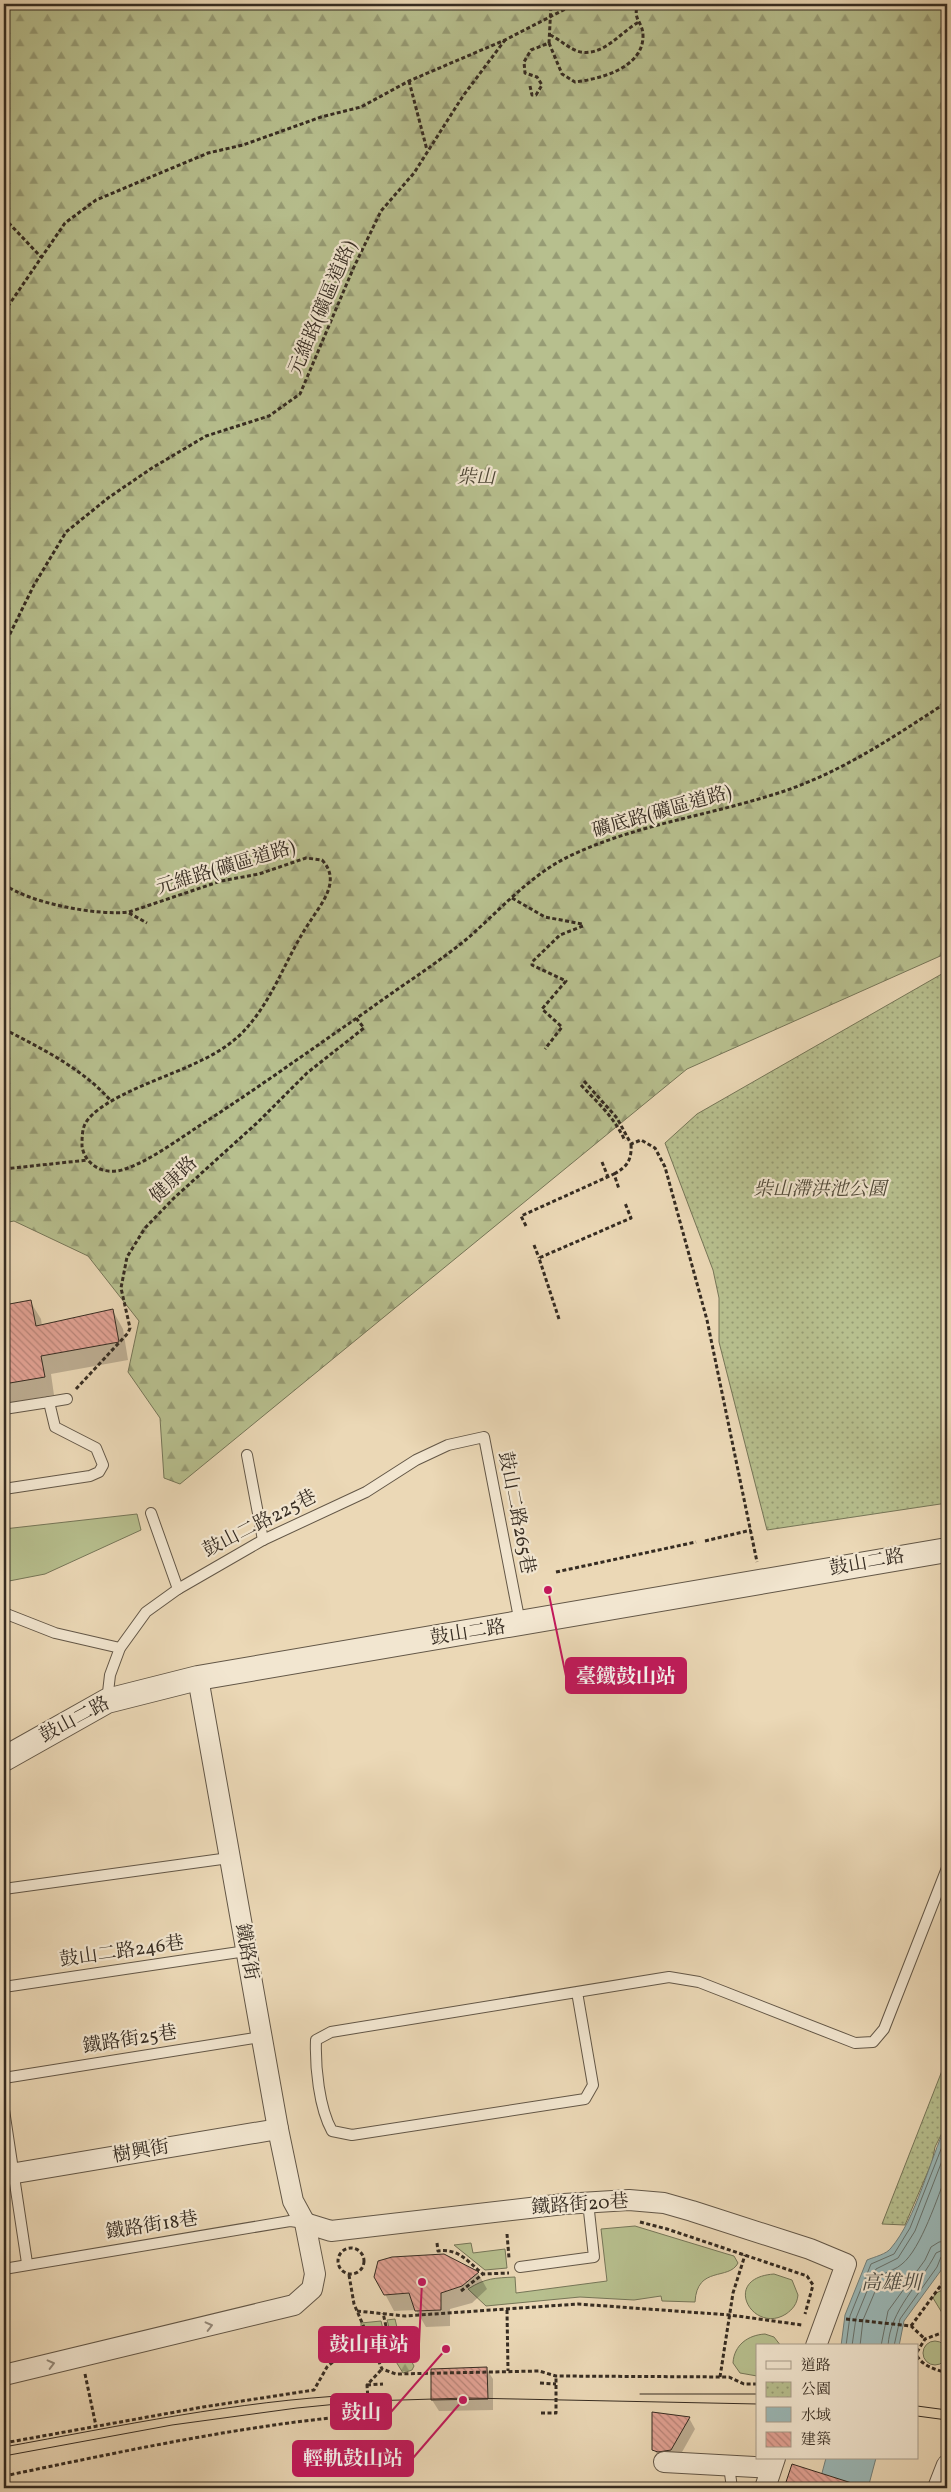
<svg xmlns="http://www.w3.org/2000/svg" width="951" height="2492" font-family="Vollkorn,'Noto Serif TC',serif">
<defs>
<pattern id="forest-firs" width="22" height="20" patternUnits="userSpaceOnUse" patternTransform="scale(1.25)"><rect width="22" height="20" fill="#b7bf8e"/><path d="M5 1l3.5 6h-7zM16 11l3.5 6h-7z" fill="#969b74"/></pattern>
<pattern id="park-dots" width="8" height="8" patternUnits="userSpaceOnUse" patternTransform="scale(1.25)"><rect width="8" height="8" fill="#b7bf8e"/><path d="M2 2h.1M6 6h.1" fill="none" stroke="#969b74" stroke-width="1.8" stroke-linecap="round"/></pattern>
<pattern id="building-back-hatch" width="6" height="6" patternUnits="userSpaceOnUse" patternTransform="scale(1.25)"><rect width="6" height="6" fill="#e2a294"/><path d="M-1 5l2 2M0 0l6 6M5-1l2 2" fill="none" stroke="#b88478"/></pattern>
</defs>
<rect width="100%" height="100%" fill="#ebd8b6"/>
<filter id="stains"><feTurbulence type="fractalNoise" baseFrequency=".004" numOctaves="4"/><feColorMatrix values="0 0 0 0 .2 0 0 0 0 .09 0 0 0 0 .02 0 0 0 .5 -.17"/></filter>
<radialGradient id="worn" r=".72"><stop offset=".6" stop-color="#630" stop-opacity="0"/><stop offset="1" stop-color="#630" stop-opacity=".3"/></radialGradient>
<g fill="#b7bf8e" stroke="#767658">
<path d="M137,1514L141,1530L45,1574L4,1582V1529Z"/>
<path d="M635,2226L727,2254L734,2256L738,2263C729,2281 697,2265 695,2302L662,2301L661,2296L634,2300L580,2297L486,2306L468,2289C485,2278 495,2278 515,2277L516,2293L607,2281L601,2229Z"/>
<path d="M471,2243L473,2253L505,2249L507,2268L485,2270L454,2245Z"/>
<path d="M774,2274L792,2280L798,2295C797,2304 793,2309 786,2314C753,2335 720,2278 774,2274Z"/>
<path d="M947,2288V2321L933,2298L936,2293Z"/>
<path d="M765,2334L774,2337L781,2346H757V2376L740,2373L733,2363C734,2345 748,2335 765,2334Z"/>
<circle cx="935" cy="2353" r="12"/>
</g>
<g fill="url(#forest-firs)" stroke="#767658">
<path d="M4,4H947V953L687,1069L180,1484L164,1478L160,1418L128,1372L139,1321L88,1256L14,1221L4,1223Z"/>
<path d="M395,2319L400,2340L414,2366L412,2370L403,2373L390,2352L395,2349L387,2320Z"/>
<path d="M381,2321L387,2345L380,2346L375,2327L361,2329V2323Z"/>
</g>
<g fill="url(#park-dots)" stroke="#767658">
<path d="M947,971V1503L767,1530L719,1342V1298L713,1270L665,1143L697,1114Z"/>
<path d="M947,2058V2123L935,2147L932,2162L905,2225L882,2224Z"/>
</g>
<g fill="#9bb8b7" stroke="#73807b">
<path d="M947,2123V2254L942,2269L904,2321L899,2346H841L845,2315L867,2260C874,2257 887,2254 891,2248C916,2219 930,2159 947,2123Z"/>
<path d="M826,2458H876L868,2488H818Z"/>
</g>
<g fill="#0003">
<path d="M30,1301L41,1319L42,1326L113,1311L123,1329L128,1360L51,1374L54,1395L4,1404V1306Z"/>
<path d="M478,2273L487,2289L472,2303L450,2309V2326L426,2327L416,2310L394,2311L385,2294Z"/>
<path d="M486,2368L493,2379V2410L439,2411L432,2400V2370Z"/>
<path d="M689,2418L695,2429L677,2461L660,2460L654,2449Z"/>
<path d="M793,2466L865,2488H785Z"/>
</g>
<g fill="none" stroke-linecap="round" stroke-linejoin="round">
<g stroke="#68726c" stroke-width="1">
<path d="M846,2346L850,2316L871,2264L894,2254L910,2228L947,2134"/>
<path d="M852,2346L856,2318L876,2269L898,2258L915,2231L947,2148"/>
<path d="M860,2346L863,2320L882,2275C888,2271 897,2269 902,2264C921,2249 938,2196 947,2173"/>
<path d="M881,2346L888,2311L925,2260L931,2247L939,2242L947,2241"/>
<path d="M888,2346C890,2309 920,2285 936,2253L947,2248"/>
<path d="M894,2346L900,2319L937,2267L941,2257L947,2255"/>
</g>
</g>
<g fill="url(#building-back-hatch)" stroke="#362c22">
<path d="M31,1300L36,1326L113,1309L119,1342L41,1356L45,1377L4,1384V1305Z"/>
<path d="M444,2254L479,2272L462,2286L441,2293V2310L415,2311L409,2293L384,2295L374,2277L378,2261L392,2257Z"/>
<path d="M487,2367L488,2399L431,2400V2369Z"/>
<path d="M652,2412L690,2417L671,2450L658,2452L652,2450Z"/>
<path d="M792,2464L858,2485V2488H784Z"/>
</g>
<g fill="none" stroke-linecap="round" stroke-linejoin="round">
<g stroke="#635747" stroke-width="12">
<g id="service">
<path d="M49,1402L67,1399"/>
<path d="M4,1409L49,1402L55,1427L96,1448L103,1465L99,1472L90,1476L4,1489"/>
<path d="M247,1455L263,1540"/>
<path d="M151,1513L178,1589"/>
<path d="M4,1613L55,1633L120,1648"/>
<path d="M107,1701L110,1675L120,1648L146,1612L178,1589L263,1540L366,1492L416,1460L448,1445L484,1437L520,1623"/>
<path d="M4,1889L229,1858"/>
<path d="M4,1987L246,1951"/>
<path d="M577,1992L593,2085L585,2099L352,2135L332,2131C319,2108 315,2066 316,2040L331,2032L669,1977L699,1982L855,2043L873,2042L884,2029L947,1868"/>
<path d="M4,2078L261,2037"/>
<path d="M4,2110L27,2263"/>
<path d="M520,2267L594,2257L588,2202"/>
<path d="M4,2269L290,2221L305,2223"/>
<path d="M729,2466L732,2488"/>
</g>
</g>
<g stroke="#635747" stroke-width="22">
<g id="minor">
<path d="M4,2175L278,2129"/>
<path d="M305,2223L331,2231L564,2204L629,2200L664,2203L692,2211L810,2249L846,2264L816,2346"/>
<path d="M4,2375L294,2305L312,2289L315,2274L305,2223L293,2201L278,2129L198,1678"/>
<path d="M664,2462L771,2468"/>
<path d="M765,2488L775,2458"/>
<path d="M938,2488L947,2465"/>
</g>
</g>
<g stroke="#635747" stroke-width="26">
<path id="tertiary" d="M4,1759L107,1701L198,1678L947,1550"/>
</g>
<g stroke="#362c22" stroke-width="3" stroke-dasharray="4 2.5" stroke-linecap="butt">
<path d="M550,35C559,39 567,47 577,51C602,59 620,32 639,22"/>
<path d="M549,43L562,74L575,82C600,79 643,68 643,36C643,21 632,20 638,4"/>
<path d="M409,81L427,150"/>
<path d="M530,86L532,95H536L542,85L537,77L525,73L524,62L531,50L549,43L551,4"/>
<path d="M4,218L41,257"/>
<path d="M4,312L65,223L96,200L208,153L243,145L321,117L361,107L409,81L505,40L575,4"/>
<path d="M4,646L34,585L66,532L108,498L152,468L206,436L269,416L300,394L353,269L381,211L414,173L463,96L505,40"/>
<path d="M4,884C28,903 98,916 129,912L221,881L259,874L306,858L322,860C342,881 321,904 309,923C285,959 274,999 243,1032C231,1044 217,1053 202,1060C174,1075 99,1097 85,1124C82,1130 82,1139 82,1146C83,1153 86,1159 92,1164C101,1172 114,1173 125,1169C151,1160 176,1141 199,1126C255,1090 309,1051 364,1013C398,988 435,965 468,938C501,909 533,872 574,854C637,825 705,816 772,795C836,776 892,738 947,702"/>
<path d="M512,898L545,917L582,924L583,926L560,935L532,962V965L566,981L542,1009L562,1027L545,1049"/>
<path d="M129,913L147,923"/>
<path d="M4,1029C42,1049 82,1068 111,1101"/>
<path d="M584,1081L617,1118L631,1144L641,1140L655,1148L665,1167L707,1320L757,1562"/>
<path d="M581,1085C598,1103 615,1118 625,1141"/>
<path d="M602,1162L608,1177"/>
<path d="M4,1169L88,1160"/>
<path d="M614,1174C627,1167 632,1160 631,1144"/>
<path d="M526,1226L521,1216L614,1174L619,1189"/>
<path d="M534,1245L539,1258"/>
<path d="M559,1319L539,1258L631,1218L625,1203"/>
<path d="M76,1389L128,1333L130,1328L121,1288L127,1257L145,1228L174,1198L258,1122L307,1073L364,1028L356,1018"/>
<path d="M705,1541L751,1530"/>
<path d="M556,1572L696,1542"/>
<path d="M640,2222L667,2229L807,2276L813,2285L805,2314"/>
<path d="M507,2234L509,2258"/>
<path d="M437,2243L438,2251C459,2248 468,2262 483,2274"/>
<circle cx="351" cy="2261" r="13"/>
<path d="M349,2275L354,2304L382,2369L396,2374L539,2371L556,2376L729,2377L744,2384H757"/>
<path d="M461,2291L483,2274L509,2273"/>
<path d="M507,2310L508,2371"/>
<path d="M357,2311L405,2316L578,2304L730,2315L802,2325"/>
<path d="M846,2319L911,2326L925,2339"/>
<path d="M911,2326L947,2277"/>
<path d="M917,2352L925,2339L947,2331"/>
<path d="M376,2355L391,2348L383,2313"/>
<path d="M917,2356C924,2367 935,2369 947,2373"/>
<path d="M85,2374L96,2426"/>
<path d="M720,2377L733,2293L745,2255"/>
<path d="M540,2383L556,2384"/>
<path d="M367,2385L383,2384"/>
<path d="M541,2413H556V2376"/>
<path d="M369,2414L367,2385L382,2369"/>
<path d="M4,2443L203,2407L314,2390L327,2367L366,2333"/>
<path d="M4,2476C130,2450 256,2422 385,2413"/>
</g>
<use href="#service" stroke="#f2e6d0" stroke-width="10"/>
<use href="#minor" stroke="#f2e6d0" stroke-width="20"/>
<use href="#tertiary" stroke="#f2e6d0" stroke-width="24"/>
<g stroke="#362c22" stroke-width="1">
<path d="M640,2394H757"/>
<path d="M917,2406L947,2410"/>
<path d="M917,2416L947,2420"/>
<path d="M4,2447C120,2426 237,2401 355,2395"/>
<path d="M4,2456L172,2425L297,2408L368,2401L467,2398L757,2404"/>
</g>
</g>
<defs><path id="oneway-chevron" d="M-2-3.5L2.5 0L-2 3.5" fill="none" stroke-width="1.6" stroke-linecap="round" stroke-linejoin="round" transform="scale(1.25)"/></defs>
<g stroke="#948979">
<use href="#oneway-chevron" transform="translate(209 2326) rotate(-14)"/>
<use href="#oneway-chevron" transform="translate(51 2364) rotate(-14)"/>
</g>
<g text-anchor="middle" dominant-baseline="central" stroke-width="4.5" stroke-linejoin="round" paint-order="stroke">
<g font-size="19" fill="#362c22" stroke="#f2e6d0">
<text transform="translate(323 308) rotate(-67)">元維路(礦區道路)</text>
<text transform="translate(662 812) rotate(-16)">礦底路(礦區道路)</text>
<text transform="translate(226 868) rotate(-17)">元維路(礦區道路)</text>
<text transform="translate(174 1180) rotate(-44)">健康路</text>
<text transform="translate(516 1513) rotate(79)">鼓山二路265巷</text>
<text transform="translate(260 1524) rotate(-27)">鼓山二路225巷</text>
<text transform="translate(867 1563) rotate(-10)">鼓山二路</text>
<text transform="translate(468 1633) rotate(-9)">鼓山二路</text>
<text transform="translate(75 1720) rotate(-28)">鼓山二路</text>
<text transform="translate(122 1952) rotate(-8)">鼓山二路246巷</text>
<text transform="translate(246 1952) rotate(80)">鐵路街</text>
<text transform="translate(130 2040) rotate(-9)">鐵路街25巷</text>
<text transform="translate(141 2152) rotate(-10)">樹興街</text>
<text transform="translate(580 2205) rotate(-4)">鐵路街20巷</text>
<text transform="translate(152 2226) rotate(-9)">鐵路街18巷</text>
</g>
<g font-size="19" font-style="italic" fill="#504938" stroke="#f2e6d0">
<text x="476" y="478">柴山</text>
<text x="820" y="1190">柴山滯洪池公園</text>
</g>
<g font-size="20" font-style="italic" fill="#4f4f47" stroke="#f2e6d0">
<text x="891" y="2284">高雄圳</text>
</g>
</g>
<path fill="none" stroke="#c2185b" stroke-width="2" d="M548 1590L566 1676M422 2282L419 2344M446 2349L391 2412M463 2400L413 2458"/>
<g fill="#c2185b" stroke="#f2e6d0" stroke-width="2">
<circle cx="548" cy="1590" r="5"/>
<circle cx="422" cy="2282" r="5"/>
<circle cx="446" cy="2349" r="5"/>
<circle cx="463" cy="2400" r="5"/>
</g>
<g fill="#c2185b" stroke="#c2185b" stroke-width="2">
<rect x="566" y="1658" width="120" height="35" rx="5"/>
<rect x="319" y="2327" width="100" height="35" rx="5"/>
<rect x="331" y="2394" width="60" height="35" rx="5"/>
<rect x="293" y="2441" width="120" height="35" rx="5"/>
</g>
<g font-size="20" text-anchor="middle" font-weight="bold" fill="#fff">
<text x="626" y="1683">臺鐵鼓山站</text>
<text x="369" y="2351">鼓山車站</text>
<text x="361" y="2419">鼓山</text>
<text x="353" y="2465">輕軌鼓山站</text>
</g>
<rect width="951" height="2492" fill="none" stroke="#ebd8b6" stroke-width="20"/>
<rect x="5" y="5" width="941" height="2482" fill="none" stroke="#362c22" stroke-width="2.5"/>
<rect x="10" y="10" width="931" height="2472" fill="none" stroke="#362c22"/>
<rect x="756" y="2344" width="162" height="115" fill="#f2e6d0" stroke="#a79c8a"/>
<rect x="766" y="2361" width="25" height="8" fill="#f2e6d0" stroke="#a79c8a"/>
<text x="801" y="2370" font-size="15" fill="#362c22">道路</text>
<rect x="766" y="2382" width="25" height="15" fill="url(#park-dots)" stroke="#a79c8a"/>
<text x="801" y="2394" font-size="15" fill="#362c22">公園</text>
<rect x="766" y="2407" width="25" height="15" fill="#9bb8b7" stroke="#a79c8a"/>
<text x="801" y="2420" font-size="15" fill="#362c22">水域</text>
<rect x="766" y="2432" width="25" height="15" fill="url(#building-back-hatch)" stroke="#a79c8a"/>
<text x="801" y="2444" font-size="15" fill="#362c22">建築</text>
<rect width="100%" height="100%" filter="url(#stains)"/>
<rect width="100%" height="100%" fill="url(#worn)"/>
</svg>
